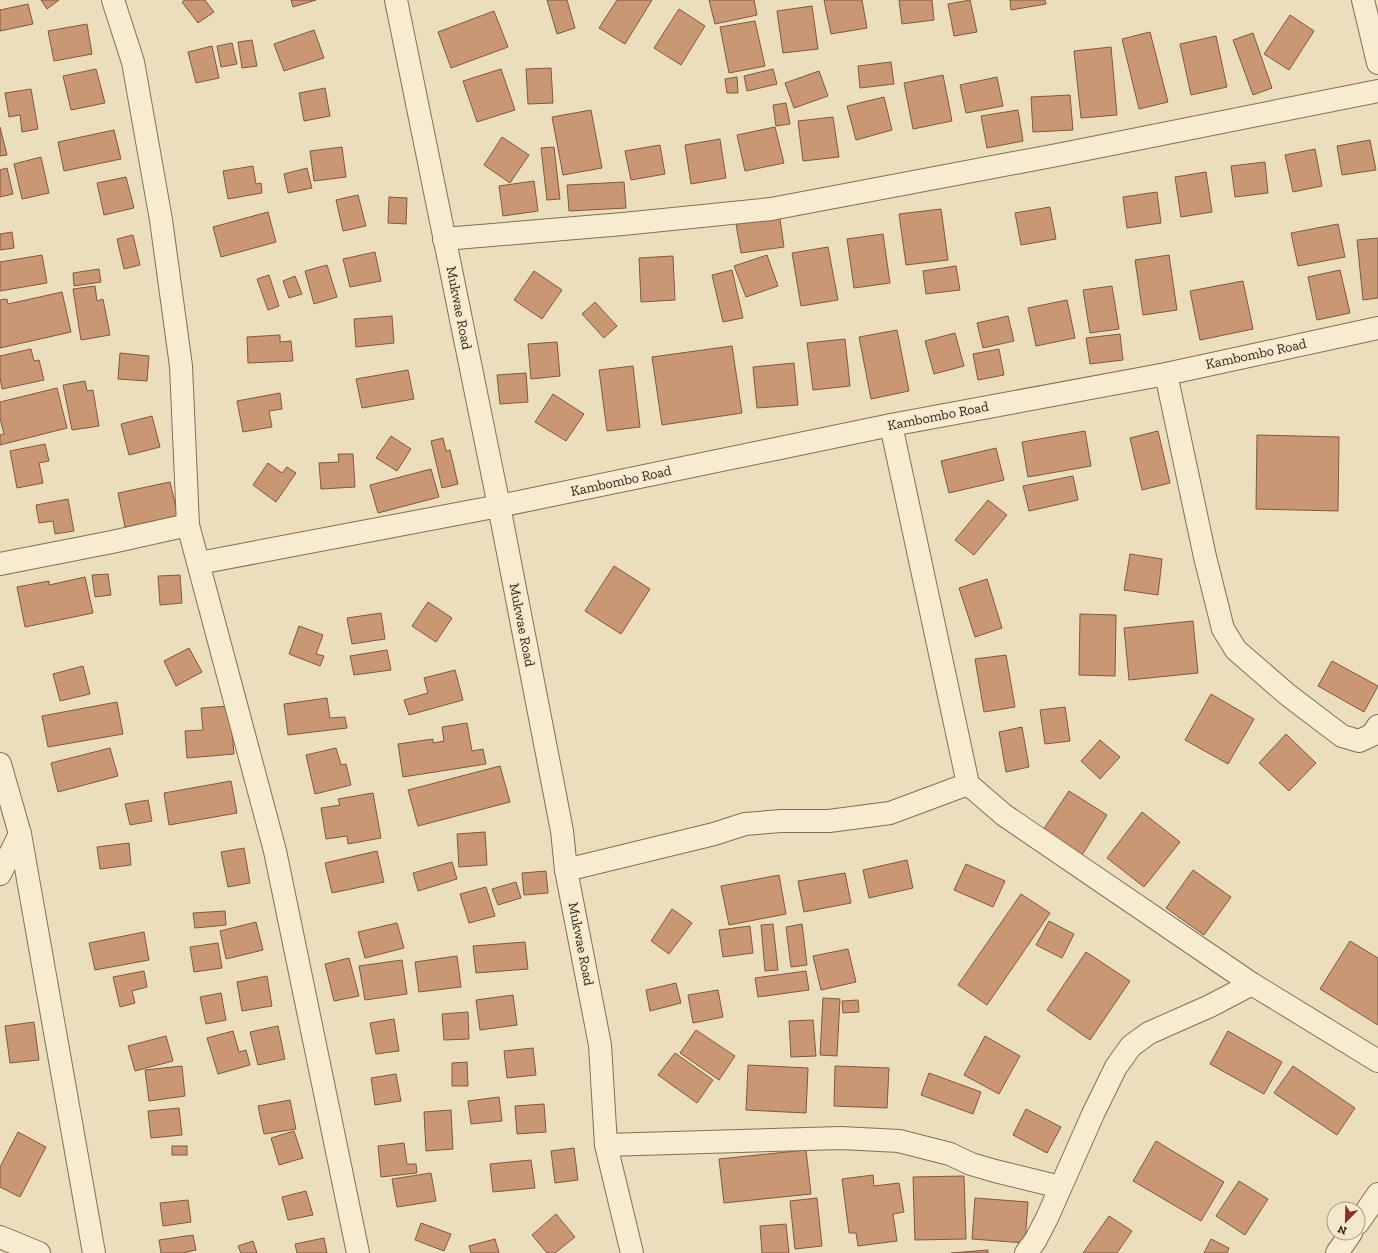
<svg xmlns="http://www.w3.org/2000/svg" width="1378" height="1253" font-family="'Zilla Slab',serif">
<rect width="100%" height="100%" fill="#ecdebd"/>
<g fill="#c99774" stroke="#81583e">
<path d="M41,0H59L47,9Z"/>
<path d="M185,0H205L214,12L198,23L182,2Z"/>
<path d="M291,0H316L293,7Z"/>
<path d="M547,0H567L575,28L557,34Z"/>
<path d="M617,0H652L625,44L599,28Z"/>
<path d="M709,0H754L757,15L715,24Z"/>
<path d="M824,0H862L867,28L831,34Z"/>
<path d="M899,0H932L934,20L902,24Z"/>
<path d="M970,0L977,32L954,36L948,4Z"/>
<path d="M1010,0H1045L1046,4L1011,10Z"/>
<path d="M28,4L33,24L0,31V10Z"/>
<path d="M812,6L818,49L783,53L777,11Z"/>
<path d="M679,9L705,26L681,65L654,48Z"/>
<path d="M494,11L508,47L451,68L438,32Z"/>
<path d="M1290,15L1314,31L1289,70L1264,54Z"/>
<path d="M755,21L765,66L729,73L720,27Z"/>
<path d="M87,24L92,54L54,61L48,31Z"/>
<path d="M314,30L324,58L284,71L274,44Z"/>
<path d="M1150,32L1168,102L1139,109L1122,39Z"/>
<path d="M1253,33L1272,88L1253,95L1233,40Z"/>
<path d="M1216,36L1227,87L1191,95L1180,44Z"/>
<path d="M252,40L257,66L242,68L238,42Z"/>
<path d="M232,43L237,64L221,67L217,46Z"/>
<path d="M212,46L219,78L196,83L188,52Z"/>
<path d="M1111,47L1117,115L1081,118L1074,51Z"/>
<path d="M891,62L894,84L860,88L858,66Z"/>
<path d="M551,68L553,103L528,104L526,69Z"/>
<path d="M96,69L105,103L71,110L63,76Z"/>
<path d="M501,69L515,110L477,122L463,81Z"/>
<path d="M773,69L777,84L747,91L744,76Z"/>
<path d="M819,71L828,96L794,108L785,83Z"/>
<path d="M943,75L952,121L913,129L904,83Z"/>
<path d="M737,77L738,93H727L725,79Z"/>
<path d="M997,77L1003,106L966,113L960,85Z"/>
<path d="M325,88L330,116L304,121L299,93Z"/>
<path d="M31,89L38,129L22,132L20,115L9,117L5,93Z"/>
<path d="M1070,95L1073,130L1033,132L1031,97Z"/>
<path d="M884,97L892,130L856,140L847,106Z"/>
<path d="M786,103L790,124L776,126L773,105Z"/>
<path d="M591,110L602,168L563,175L552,117Z"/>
<path d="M1018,110L1023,141L987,148L981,116Z"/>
<path d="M833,117L839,157L803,161L798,121Z"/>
<path d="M0,127L7,155L0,156Z"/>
<path d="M775,127L784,163L745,171L737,135Z"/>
<path d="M114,130L121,159L64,171L58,142Z"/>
<path d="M502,137L529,155L510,183L484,165Z"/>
<path d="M720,139L726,178L691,184L685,145Z"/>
<path d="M1370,140L1376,170L1342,175L1337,146Z"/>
<path d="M660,145L665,174L631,180L625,151Z"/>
<path d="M342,147L346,177L314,181L310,151Z"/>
<path d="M554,147L560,199L547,200L541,148Z"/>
<path d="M1315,149L1322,186L1293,192L1285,155Z"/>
<path d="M41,157L49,193L22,199L14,164Z"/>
<path d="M1265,162L1268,193L1235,197L1231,166Z"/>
<path d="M253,166L256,184L261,183L262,193L228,199L223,171Z"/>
<path d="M7,168L13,194L0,197V170Z"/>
<path d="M307,168L312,188L288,193L284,174Z"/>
<path d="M1206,172L1212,212L1181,217L1175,177Z"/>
<path d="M126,177L134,208L104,215L97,183Z"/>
<path d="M534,181L538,211L503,216L499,186Z"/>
<path d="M624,182L626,208L569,211L567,185Z"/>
<path d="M1157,192L1161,223L1127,228L1123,197Z"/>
<path d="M358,195L366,226L343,231L336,200Z"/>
<path d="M389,197L407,198L406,224L388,223Z"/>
<path d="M1050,207L1056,239L1021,245L1015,213Z"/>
<path d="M941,209L948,260L906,265L899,214Z"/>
<path d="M268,212L276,242L221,257L213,227Z"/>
<path d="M780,219L784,247L741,253L736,224Z"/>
<path d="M1338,224L1345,257L1298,266L1291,233Z"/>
<path d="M12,232L14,248L0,250V234Z"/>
<path d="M883,234L890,283L854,288L847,239Z"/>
<path d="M133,235L140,265L124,269L117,239Z"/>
<path d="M1378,238V298L1363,300L1357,240Z"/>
<path d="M828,247L838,300L801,306L792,253Z"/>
<path d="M375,252L381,281L350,287L343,259Z"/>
<path d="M42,255L47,283L0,291V262Z"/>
<path d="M767,255L778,286L746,297L734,266Z"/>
<path d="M1169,255L1177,310L1143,315L1135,260Z"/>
<path d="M673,256L675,300L641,302L639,258Z"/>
<path d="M327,265L337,297L314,304L305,271Z"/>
<path d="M956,266L960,290L926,294L923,271Z"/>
<path d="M99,269L101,282L74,286L73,273Z"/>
<path d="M732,270L743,318L723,322L712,275Z"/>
<path d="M1340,270L1350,313L1317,320L1308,277Z"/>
<path d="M534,271L562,290L542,319L514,300Z"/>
<path d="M269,275L279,306L268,310L257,279Z"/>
<path d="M295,276L302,294L289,298L283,281Z"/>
<path d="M1243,281L1253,329L1200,340L1190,291Z"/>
<path d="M95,286L97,301L103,299L110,335L81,340L73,289Z"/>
<path d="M1112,286L1119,329L1090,333L1083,290Z"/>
<path d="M62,292L71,332L0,348V300L7,299L8,304Z"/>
<path d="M1067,300L1075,338L1036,346L1028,308Z"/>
<path d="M595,302L617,326L604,338L582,314Z"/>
<path d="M392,316L394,343L356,347L354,319Z"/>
<path d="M1008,316L1014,341L983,348L977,323Z"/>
<path d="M897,330L909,391L871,399L859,337Z"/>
<path d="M955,333L964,366L934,374L925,341Z"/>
<path d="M1120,334L1123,360L1090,364L1086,338Z"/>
<path d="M280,335V342L291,341L293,361L248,363L247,337Z"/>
<path d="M845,339L850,386L813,390L807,343Z"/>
<path d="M557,342L560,376L531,379L528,344Z"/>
<path d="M732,346L742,413L662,425L652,357Z"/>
<path d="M31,349L34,361L39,360L44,380L2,389L0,377V356Z"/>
<path d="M999,349L1004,375L978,380L973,354Z"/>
<path d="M120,353L149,356L147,381L118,379Z"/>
<path d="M794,363L798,405L757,408L753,367Z"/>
<path d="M633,366L640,427L607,431L599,370Z"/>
<path d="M408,370L414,399L362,408L356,379Z"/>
<path d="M526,373L528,402L500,404L497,375Z"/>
<path d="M85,381L87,391L93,390L99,426L72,430L63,385Z"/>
<path d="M57,388L67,428L0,445V435L4,434L0,418V402Z"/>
<path d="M280,393L282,409L269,411L272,427L243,432L237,401Z"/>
<path d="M553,394L584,414L566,441L535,422Z"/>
<path d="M152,416L160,447L129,455L121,424Z"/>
<path d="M1085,431L1091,466L1028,477L1022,442Z"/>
<path d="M1158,431L1170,483L1142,490L1130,438Z"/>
<path d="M1257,435L1339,437L1338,511L1256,509Z"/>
<path d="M391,436L411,449L397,471L376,458Z"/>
<path d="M443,438L446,451L450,450L458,484L442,488L431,441Z"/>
<path d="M45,444L49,461L39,463L43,483L17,488L10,451Z"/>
<path d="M996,448L1004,480L949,493L941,461Z"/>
<path d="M338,454H353L355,487L321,489L319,463L339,462Z"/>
<path d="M268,463L282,473L287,467L296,473L276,502L253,485Z"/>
<path d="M431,469L439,497L378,513L370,485Z"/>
<path d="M1073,476L1078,500L1029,511L1023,486Z"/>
<path d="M170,482L178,516L125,527L118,493Z"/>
<path d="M68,499L74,531L55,534L53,521L39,523L36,505Z"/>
<path d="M988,500L1007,515L974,555L955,540Z"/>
<path d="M1130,554L1162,559L1158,595L1124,590Z"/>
<path d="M614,566L650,589L621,634L585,611Z"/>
<path d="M108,574L111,595L95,597L92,575Z"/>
<path d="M180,575L182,603L160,605L158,576Z"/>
<path d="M85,577L93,613L25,627L17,587L49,581V585Z"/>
<path d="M987,579L1002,628L975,637L959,588Z"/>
<path d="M428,602L452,618L436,642L412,626Z"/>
<path d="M381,613L385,639L352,644L347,618Z"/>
<path d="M1080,614L1116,615L1115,676L1079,675Z"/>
<path d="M1193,621L1198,673L1129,680L1124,628Z"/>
<path d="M299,626L323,635L316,654L324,656L320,666L289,654Z"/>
<path d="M189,648L202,672L176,686L164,661Z"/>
<path d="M387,650L391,670L354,675L350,656Z"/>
<path d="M1006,655L1015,707L984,712L975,659Z"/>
<path d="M1332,661L1378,686L1364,712L1318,686Z"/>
<path d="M83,666L90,694L60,701L53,674Z"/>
<path d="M455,670L463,700L409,715L404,700L428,693L424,678Z"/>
<path d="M1211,694L1254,719L1228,764L1185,740Z"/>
<path d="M327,698L330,718L345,717L347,728L288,735L284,704Z"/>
<path d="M117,702L123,734L48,747L42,716Z"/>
<path d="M230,706L234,754L187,758L185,731L203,730L201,708Z"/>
<path d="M1065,707L1070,741L1045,744L1040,710Z"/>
<path d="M467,723L472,751L483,749L486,764L403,777L398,744L433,739V743L444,741L442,727Z"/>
<path d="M1022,727L1029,767L1006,772L999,732Z"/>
<path d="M1286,734L1316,763L1289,791L1259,763Z"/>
<path d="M1100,740L1120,757L1100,779L1081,761Z"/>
<path d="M110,748L118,776L58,792L51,763Z"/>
<path d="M336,748L341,765L346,764L351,785L315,794L306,755Z"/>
<path d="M500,766L510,802L418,826L408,790Z"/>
<path d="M231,781L237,813L169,825L164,793Z"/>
<path d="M1069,791L1107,815L1082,855L1043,830Z"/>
<path d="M373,793L381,838L348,844L347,836L326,839L321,808L340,805L338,799Z"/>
<path d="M148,800L152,821L130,825L125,804Z"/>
<path d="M1142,812L1180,842L1144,887L1107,858Z"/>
<path d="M485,832L487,865L459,867L457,834Z"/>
<path d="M129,843L131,865L100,869L97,847Z"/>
<path d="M244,848L250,883L228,887L221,852Z"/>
<path d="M377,851L384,882L332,893L325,863Z"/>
<path d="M907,860L913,888L869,898L863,870Z"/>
<path d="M452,862L457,879L418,891L413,873Z"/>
<path d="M966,864L1005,881L993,907L954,890Z"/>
<path d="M1193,870L1231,897L1204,935L1166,908Z"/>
<path d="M546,871L548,893L524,895L522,873Z"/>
<path d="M845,873L851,903L804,912L798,881Z"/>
<path d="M779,875L786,914L729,925L721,886Z"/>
<path d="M516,882L521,898L498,905L492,889Z"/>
<path d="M486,887L495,916L469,923L460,894Z"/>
<path d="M1021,894L1050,913L987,1005L958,985Z"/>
<path d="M672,909L692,923L669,954L651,941Z"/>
<path d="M225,911L226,925L195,928L193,913Z"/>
<path d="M1049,921L1074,934L1062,958L1036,945Z"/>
<path d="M256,922L263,950L226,959L220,931Z"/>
<path d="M397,923L404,948L365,958L358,932Z"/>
<path d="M773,924L778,970L765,971L761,925Z"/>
<path d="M802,924L807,965L791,967L786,927Z"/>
<path d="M750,926L753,953L723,957L719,930Z"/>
<path d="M144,932L149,960L95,970L89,943Z"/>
<path d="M1350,941L1378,958V1025L1320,989Z"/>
<path d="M525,942L528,969L476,973L473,946Z"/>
<path d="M218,943L222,968L194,972L190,947Z"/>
<path d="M848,949L856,982L821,990L813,956Z"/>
<path d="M1086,952L1130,981L1090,1040L1047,1010Z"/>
<path d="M457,956L461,987L419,992L415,962Z"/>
<path d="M349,958L359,996L334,1001L325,964Z"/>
<path d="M402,960L407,994L365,1000L359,966Z"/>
<path d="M144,971L147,987L132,991L135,1003L120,1007L113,977Z"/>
<path d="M806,971L809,990L758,997L755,978Z"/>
<path d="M267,976L272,1006L242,1011L237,982Z"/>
<path d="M676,983L681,1003L650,1011L646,990Z"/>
<path d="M718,990L723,1017L693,1023L688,995Z"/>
<path d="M221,993L226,1020L206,1024L200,997Z"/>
<path d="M513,995L517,1025L480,1030L476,1000Z"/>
<path d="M823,998L840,999L837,1056L820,1055Z"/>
<path d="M858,1000L859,1012L843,1013L842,1001Z"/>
<path d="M468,1012L469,1039L444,1040L442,1014Z"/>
<path d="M394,1019L399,1051L376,1054L370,1023Z"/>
<path d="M813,1020L816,1056L791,1057L789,1021Z"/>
<path d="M34,1022L39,1060L10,1063L5,1026Z"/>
<path d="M278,1026L285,1059L258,1065L250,1032Z"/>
<path d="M696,1030L735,1056L719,1080L680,1053Z"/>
<path d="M233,1031L239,1052L246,1050L250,1065L218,1074L207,1038Z"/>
<path d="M1228,1031L1282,1062L1264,1094L1210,1064Z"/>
<path d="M166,1036L173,1061L135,1071L128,1046Z"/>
<path d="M985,1036L1020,1056L999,1094L964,1075Z"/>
<path d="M533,1048L536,1075L507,1078L504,1051Z"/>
<path d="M675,1053L713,1080L697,1103L658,1075Z"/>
<path d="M467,1062L468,1086H452V1063Z"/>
<path d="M748,1065L808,1068L806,1113L746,1110Z"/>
<path d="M182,1066L185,1096L149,1101L145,1070Z"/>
<path d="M835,1066L889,1068L887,1108L834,1106Z"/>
<path d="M1293,1066L1355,1108L1337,1135L1274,1093Z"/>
<path d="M929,1073L981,1092L973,1114L921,1095Z"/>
<path d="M396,1074L401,1101L375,1105L371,1078Z"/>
<path d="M499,1097L502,1121L471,1124L468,1101Z"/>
<path d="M290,1100L296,1129L264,1134L258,1106Z"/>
<path d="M544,1104L546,1132L517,1134L515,1106Z"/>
<path d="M179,1108L182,1135L151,1138L148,1111Z"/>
<path d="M1026,1109L1061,1127L1047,1153L1013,1135Z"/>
<path d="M451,1110L453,1149L426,1151L424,1112Z"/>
<path d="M294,1131L303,1158L279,1165L271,1138Z"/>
<path d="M18,1132L46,1147L20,1197L0,1187V1167Z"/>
<path d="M1156,1141L1224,1182L1201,1221L1133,1181Z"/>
<path d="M404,1143L407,1164H416L417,1173L381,1177L378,1146Z"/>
<rect x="172" y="1146" width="15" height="9"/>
<path d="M574,1148L578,1180L555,1183L551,1151Z"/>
<path d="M806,1150L811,1194L724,1203L719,1159Z"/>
<path d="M531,1160L535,1188L493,1192L490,1164Z"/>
<path d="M431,1173L436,1201L397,1207L392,1179Z"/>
<path d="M873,1175L874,1186L899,1183L904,1212L893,1214L897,1241L858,1246L856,1233H849L842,1179Z"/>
<path d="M964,1176L966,1239L915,1240L913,1177Z"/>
<path d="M1239,1181L1268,1199L1245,1235L1216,1216Z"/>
<path d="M306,1191L313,1215L288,1220L282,1197Z"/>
<path d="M817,1198L822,1246L795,1249L790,1201Z"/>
<path d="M975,1198L1028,1202L1025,1243L972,1239Z"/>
<path d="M188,1200L191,1222L163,1226L160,1203Z"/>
<path d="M556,1214L575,1237L555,1253H547L532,1235Z"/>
<path d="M1109,1216L1132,1231L1117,1253H1083Z"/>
<path d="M421,1223L451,1234L444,1251L415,1240Z"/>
<path d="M786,1224L789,1253H762L760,1226Z"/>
<path d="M193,1235L196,1250L183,1253H161L159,1240Z"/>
<path d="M324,1238L327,1253H297L295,1244Z"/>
<path d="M495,1239L499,1253H471L469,1246Z"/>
<path d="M1211,1239L1229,1248L1227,1253H1204Z"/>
<path d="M253,1241L257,1253H241L238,1246Z"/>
<path d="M988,1250V1253H951Z"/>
</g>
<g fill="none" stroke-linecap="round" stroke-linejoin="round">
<g stroke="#836e57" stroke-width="24">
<g id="minor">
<path d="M113,0L133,62L161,220L181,366L188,525L275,851L358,1253"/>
<path d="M396,0L499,506L562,831L566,870L600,1045L606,1145L632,1253"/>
<path d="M1363,0L1378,63"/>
<path d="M444,239L623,224L771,209L1062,154L1378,91"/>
<path d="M1166,374L1205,557L1223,629L1236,650L1288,695L1342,736L1359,741L1372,735L1378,726"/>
<path d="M891,425L968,784L1004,815L1252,984L1378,1061"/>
<path d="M199,563L499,506L891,425L1166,374L1378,328"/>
<path d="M0,564L112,542L188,525"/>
<path d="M0,764L20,834L94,1253"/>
<path d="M566,870L714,834L745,824L781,821H829L890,813L968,784"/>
<path d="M0,874L20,834"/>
<path d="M606,1145L841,1138L899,1141L950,1154L971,1164L995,1171L1060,1187"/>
<path d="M1358,1223L1378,1194"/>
<path d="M0,1237L39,1253"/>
<path d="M1026,1253L1035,1241L1047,1218L1093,1114L1116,1067L1131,1046L1149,1033L1210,1006L1252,984"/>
<path d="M1337,1253L1351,1233"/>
</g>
</g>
<use href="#minor" stroke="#f7ebd0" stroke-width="22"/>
</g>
<g text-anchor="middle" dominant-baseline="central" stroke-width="3" stroke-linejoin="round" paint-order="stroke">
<g font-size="14" fill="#33261b" stroke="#f4e8cc">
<text transform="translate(459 308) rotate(79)">Mukwae Road</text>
<text transform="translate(1256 354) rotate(-12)">Kambombo Road</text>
<text transform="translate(938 416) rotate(-11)">Kambombo Road</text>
<text transform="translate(621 481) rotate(-12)">Kambombo Road</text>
<text transform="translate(522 625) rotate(79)">Mukwae Road</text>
<text transform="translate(581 944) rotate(79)">Mukwae Road</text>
</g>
</g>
<g transform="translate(1346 1221) rotate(203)"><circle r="19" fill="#f4e8cc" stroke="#a79a85"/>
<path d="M0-3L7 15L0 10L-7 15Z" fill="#90292a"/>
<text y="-6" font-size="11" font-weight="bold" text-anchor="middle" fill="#33261b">N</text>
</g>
</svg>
